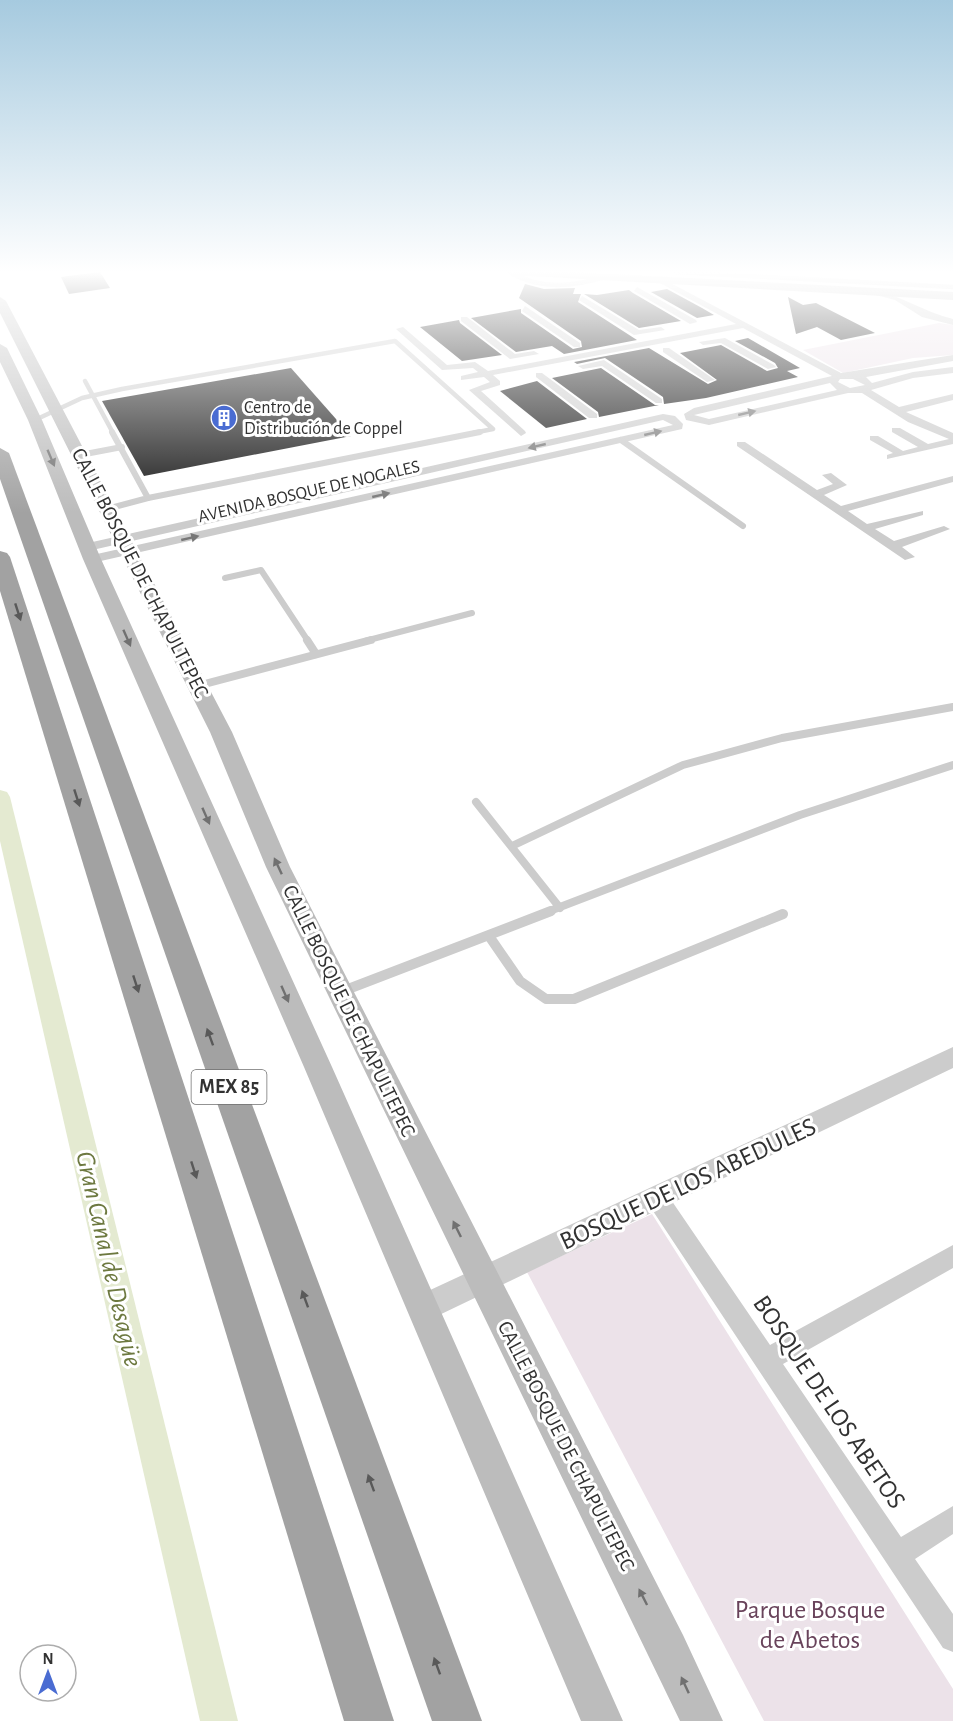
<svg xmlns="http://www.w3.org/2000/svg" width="953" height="1721" font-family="'Alegreya Sans',sans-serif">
<rect width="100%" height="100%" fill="#fff"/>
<g fill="#ece2e9">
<path d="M939,323L953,325V355L913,358L843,373L803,350Z"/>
<path d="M652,1214L953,1689V1721H764L527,1272Z"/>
</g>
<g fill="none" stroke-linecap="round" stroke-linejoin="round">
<path fill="#e4ead1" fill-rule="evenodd" d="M0,790L7,792L10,797L238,1721H200L0,841Z"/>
</g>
<g fill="#191919">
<path d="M100,272L110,288L69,294L61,277Z"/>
<path d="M525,284L544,289L575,288L573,294H581L578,302L637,340L564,354L552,346L516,352L471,318L521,309V313L573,349L582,347L581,341L519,298Z"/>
<path d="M667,289L702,308L714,315L697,318L651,292Z"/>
<path d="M629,290L633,293L681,321L639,328L584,294L597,295Z"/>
<path d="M788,297L803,305L816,303L875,333L841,340L817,327L796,334Z"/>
<path d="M459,320L460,323L502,355L462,361L420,327Z"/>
<path d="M748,338L800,368L787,371L798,377L706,398L664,404L663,397L605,358L577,364L574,362L649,348L708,384L717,380L680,353L721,345L767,371L778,368L775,363L735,341Z"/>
<path d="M291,368L351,436L144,476L102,401Z"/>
<path d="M601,368L655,405H659L599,417L598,412L552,378Z"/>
<path d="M537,381L587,419L546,428L500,391Z"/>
</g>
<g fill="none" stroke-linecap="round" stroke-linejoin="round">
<g stroke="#ccc" stroke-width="4.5">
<path d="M509,272C540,290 571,287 605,277"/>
<path d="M674,272L953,287"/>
<path d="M85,381L113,433"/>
<path d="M35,420L82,398L122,389L395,341L493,429L473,433"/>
</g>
<g stroke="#ccc" stroke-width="6">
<path d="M621,440L743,526"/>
<path d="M80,455L122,447"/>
<path d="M148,498L480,432"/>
<path d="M107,509L148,498L112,432"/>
<path d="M225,578L261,570L308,641"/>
<path d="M365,641L472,613"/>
</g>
<g stroke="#ccc" stroke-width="8">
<path d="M307,640L316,654"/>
<path d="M197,686L371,640"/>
<path d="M476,802L560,908"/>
<path d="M512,846L683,765L782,738L953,707"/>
<path d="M547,912L800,815L953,765"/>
</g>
<g stroke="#ccc" stroke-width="10">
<path d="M489,936L520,981L546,999H574L783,914"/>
<path d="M343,991L551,911"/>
</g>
<g fill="#ccc" fill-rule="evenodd">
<path d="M661,278L841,373L953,355V361L866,377L872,383L913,372L953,367V373L913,378L871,390L899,407L953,394V400L906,412L953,433V444L887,459V455L893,453L870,440V436H878L903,451L918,447L892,432V428H900L928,444L949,439L908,422L862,393H848L709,425L686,420L684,414L694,408L832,376L743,328L493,375L500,381V385L481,391L525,431L526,433L521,436L469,390L490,382L484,377L461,380V376L478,372L473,368L442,370L396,329L403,327L447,365L475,362L488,371L736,324L658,282ZM840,379H853L865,385L850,388L838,382ZM830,383L837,390L709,419L694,415Z"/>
<path d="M637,287L696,320L697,322L690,324L634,291Z"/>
<path d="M875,290C904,297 924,312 953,319V325L922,317L895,300L872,294Z"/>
<path d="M582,296L639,330L661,327L665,330L634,335L579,300Z"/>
<path d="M525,306L580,343V347H574L522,311Z"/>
<path d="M461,317H467L515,354L534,351L539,354L510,359L461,321Z"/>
<path d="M725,338L774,365L776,367L768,369L721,343L703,345L699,342Z"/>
<path d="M663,348H669L715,380L707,382L663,352Z"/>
<path d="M604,360L662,399V403H656L602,366L583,369L578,366Z"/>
<path d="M536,373H542L597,414V418H589L536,377Z"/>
<path d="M663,414L675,416L683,424L682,429L92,563L86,559L88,556L673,425L663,420L88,551L82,547L88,543Z"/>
<path d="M737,442H745L817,490L833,484L822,475L831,473L847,485L824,495L841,506L953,476V482L848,511L867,524L923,511V515L875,529L894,541L944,526L950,529L902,547L915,557L905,560L737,446Z"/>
<path d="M657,1188L665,1191L770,1345L953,1245V1268L783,1364L901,1537L953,1506V1534L915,1559L953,1614V1652L943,1648L649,1205L646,1198L649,1191Z"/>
</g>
<path fill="#ccc" fill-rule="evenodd" d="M953,1047V1068L433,1318L423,1323L413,1318L408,1308L413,1298Z"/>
<g fill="#bcbcbc" fill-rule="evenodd">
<path d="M506,272H574L953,292V300L512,275Z"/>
<path d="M0,297L6,301L232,732L290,867L683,1635L723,1721H680L266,867L210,732L0,313Z"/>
<path d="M0,344L7,348L42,420L101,559L332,1067L623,1721H581L304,1067L83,559L28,420L0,362Z"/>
</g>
<g fill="#a2a2a2" fill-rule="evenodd">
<path d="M0,448L9,453L482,1721H432L0,479Z"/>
<path d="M0,551L7,553L10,557L394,1721H344L0,591Z"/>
</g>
</g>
<defs><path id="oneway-solid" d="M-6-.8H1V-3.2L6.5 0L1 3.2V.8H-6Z" transform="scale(1.5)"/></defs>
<g fill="#777">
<use href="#oneway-solid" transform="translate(747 413) rotate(-13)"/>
<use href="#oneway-solid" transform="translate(653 433) rotate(-13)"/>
<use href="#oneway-solid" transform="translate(537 446) rotate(167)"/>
<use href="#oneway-solid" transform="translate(381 495) rotate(-13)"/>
<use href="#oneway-solid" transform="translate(190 538) rotate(-13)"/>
</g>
<g fill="#707070">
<use href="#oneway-solid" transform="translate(51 458) rotate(67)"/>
<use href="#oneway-solid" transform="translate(127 638) rotate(66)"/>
<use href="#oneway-solid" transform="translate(206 816) rotate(66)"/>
<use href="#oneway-solid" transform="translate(278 866) rotate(-115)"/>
<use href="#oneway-solid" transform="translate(285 994) rotate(66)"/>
<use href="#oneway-solid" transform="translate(457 1229) rotate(-116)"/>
<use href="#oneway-solid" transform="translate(643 1597) rotate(-117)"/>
<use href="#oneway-solid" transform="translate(685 1685) rotate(-115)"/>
</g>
<g fill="#595959">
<use href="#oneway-solid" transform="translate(18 612) rotate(72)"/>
<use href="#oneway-solid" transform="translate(77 798) rotate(72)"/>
<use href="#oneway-solid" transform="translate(136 984) rotate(72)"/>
<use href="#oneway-solid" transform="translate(210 1037) rotate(-110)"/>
<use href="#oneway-solid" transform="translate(194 1170) rotate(72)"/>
<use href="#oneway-solid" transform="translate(305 1299) rotate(-110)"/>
<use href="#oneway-solid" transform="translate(371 1483) rotate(-110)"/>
<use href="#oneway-solid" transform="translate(437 1666) rotate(-110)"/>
</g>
<linearGradient id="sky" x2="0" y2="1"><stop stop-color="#a6cadf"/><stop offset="0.53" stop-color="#fff"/><stop offset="1" stop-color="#fff" stop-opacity="0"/></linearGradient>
<rect width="953" height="513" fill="url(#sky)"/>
<defs>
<g id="building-disc" transform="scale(1.35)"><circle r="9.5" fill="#4a6cd2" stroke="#fff"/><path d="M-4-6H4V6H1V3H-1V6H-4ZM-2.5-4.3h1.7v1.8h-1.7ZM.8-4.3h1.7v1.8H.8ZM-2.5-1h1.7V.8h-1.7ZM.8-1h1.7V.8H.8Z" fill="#fff"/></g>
</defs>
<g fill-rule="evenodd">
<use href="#building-disc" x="224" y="418"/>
</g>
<g text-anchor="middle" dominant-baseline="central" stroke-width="6" stroke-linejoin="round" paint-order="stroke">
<g font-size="18" fill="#323232" stroke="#fff" text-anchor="start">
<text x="244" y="408">Centro de<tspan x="244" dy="21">Distribución de Coppel</tspan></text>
</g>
<g font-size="18" fill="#323232" stroke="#fff">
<text transform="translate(309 492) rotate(-13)">AVENIDA BOSQUE DE NOGALES</text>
</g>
<rect fill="#fff" stroke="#707070" stroke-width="1.5" x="191.5" y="1070" width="75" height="34" rx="4.5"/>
<g font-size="20" font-weight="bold" fill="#323232">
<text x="229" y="1087">MEX 85</text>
</g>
<g font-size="21" fill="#323232" stroke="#fff">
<text transform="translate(140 573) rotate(63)">CALLE BOSQUE DE CHAPULTEPEC</text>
<text transform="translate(349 1011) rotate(64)">CALLE BOSQUE DE CHAPULTEPEC</text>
<text transform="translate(566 1446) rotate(63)">CALLE BOSQUE DE CHAPULTEPEC</text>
</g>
<g font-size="26" fill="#323232" stroke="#fff">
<text transform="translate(688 1184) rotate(-25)">BOSQUE DE LOS ABEDULES</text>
<text transform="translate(829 1402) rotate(56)">BOSQUE DE LOS ABETOS</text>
</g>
<g font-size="26" fill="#69435b" stroke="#fff">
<text x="810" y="1610">Parque Bosque<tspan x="810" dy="30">de Abetos</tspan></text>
</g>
<g font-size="27" font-style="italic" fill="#6d7940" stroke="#fff">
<text transform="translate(109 1259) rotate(77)">Gran Canal de Desagüe</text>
</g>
</g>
<g transform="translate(48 1673)"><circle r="28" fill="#ffffff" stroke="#adadad" stroke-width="1.5"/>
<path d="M0-4.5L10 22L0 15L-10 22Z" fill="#4a6cd2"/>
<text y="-9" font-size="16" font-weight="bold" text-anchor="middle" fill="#323232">N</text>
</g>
</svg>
